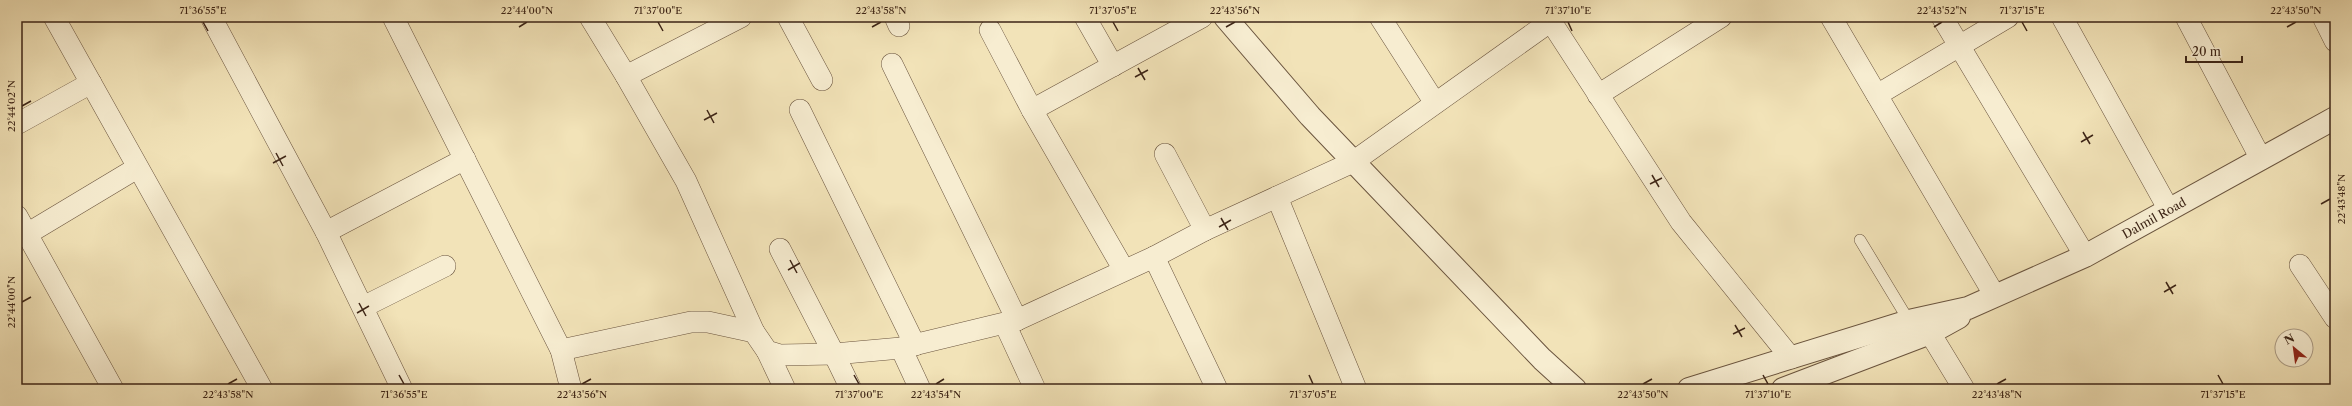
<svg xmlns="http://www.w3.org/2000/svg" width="2352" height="406" font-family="'Libre Caslon Text',serif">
<rect width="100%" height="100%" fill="#f2e3b8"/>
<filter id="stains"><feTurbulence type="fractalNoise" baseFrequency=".005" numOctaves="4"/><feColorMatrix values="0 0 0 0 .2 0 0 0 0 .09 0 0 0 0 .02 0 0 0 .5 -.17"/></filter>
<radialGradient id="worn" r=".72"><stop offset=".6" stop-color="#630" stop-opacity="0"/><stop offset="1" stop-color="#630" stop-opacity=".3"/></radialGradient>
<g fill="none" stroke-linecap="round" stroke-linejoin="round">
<g stroke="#6a543e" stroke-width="12">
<path id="service" d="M1860,240L1909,321"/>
</g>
<g stroke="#6a543e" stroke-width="22">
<g id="minor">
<path d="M54,17L262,389"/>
<path d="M211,17L326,232L402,389"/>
<path d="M393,17L561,350L571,389"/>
<path d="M590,17L626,76L686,181L754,332"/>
<path d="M788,17L822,80"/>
<path d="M895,17L899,26"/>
<path d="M1085,17L1113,66"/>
<path d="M1380,17L1435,103"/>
<path d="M1548,17L1681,222L1791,358"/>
<path d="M1831,17L1995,296"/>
<path d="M1942,17L2085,256"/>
<path d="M2062,17L2169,210"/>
<path d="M2186,17L2261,159"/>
<path d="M2323,17L2335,41"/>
<path d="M990,30L1032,110L1124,270"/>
<path d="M892,64L1017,320"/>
<path d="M626,76L741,17"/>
<path d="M1598,95L1721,17"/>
<path d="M1877,95L2008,17"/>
<path d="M800,110L915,345"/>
<path d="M1032,110L1202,17"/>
<path d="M17,124L91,83"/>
<path d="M1165,154L1205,230"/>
<path d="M1277,197L1356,389"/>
<path d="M17,216L113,389"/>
<path d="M326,232L465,159"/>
<path d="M27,234L137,168"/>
<path d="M780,249L834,354L851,389"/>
<path d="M1154,257L1217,389"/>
<path d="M2300,265L2335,318"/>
<path d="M363,307L445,266"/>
<path d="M1005,324L1035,389"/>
<path d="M1930,333L1964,389"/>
<path d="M901,348L920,389"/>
<path d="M561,350L691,322H708L754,332L767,351L780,355L834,354L901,348L1017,320L1154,257L1205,230L1353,162L1551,21"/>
<path d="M767,351L785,389"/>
</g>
</g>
<g stroke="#6a543e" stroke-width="24">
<g id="tertiary">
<path d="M1225,17L1310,116L1542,359L1575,389"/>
<path d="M1689,389L1909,321L1968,308L2085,256L2335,118"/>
<path d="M1783,389L1930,333L1959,317"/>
</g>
</g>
<use href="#service" stroke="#f7edd1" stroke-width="11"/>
<use href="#minor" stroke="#f7edd1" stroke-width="21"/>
<use href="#tertiary" stroke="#f7edd1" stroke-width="22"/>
</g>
<path fill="none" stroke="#3c2416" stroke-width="1.5" d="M203,22L208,31M658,22L663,31M1113,22L1118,31M1568,22L1572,31M2022,22L2027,31M519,27L527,22M872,27L881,22M1226,27L1235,22M1934,27L1942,22M2287,27L2296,22M1138,68L1145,80M1135,77L1148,70M22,106L31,101M707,110L714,123M704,120L717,113M2083,132L2090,144M2081,142L2093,135M276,153L283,166M273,163L286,156M1652,175L1659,187M1650,184L1662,178M2321,204L2330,199M1221,218L1228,230M1219,227L1231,220M790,260L797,273M788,270L800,263M2166,282L2173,294M2164,292L2176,285M22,302L31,297M359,303L366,316M357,313L369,306M1735,325L1742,337M1733,334L1745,328M399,375L404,384M854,375L859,384M1309,375L1313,384M1763,375L1768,384M2218,375L2223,384M228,384L237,379M582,384L591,379M936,384L944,379M1643,384L1652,379M1997,384L2006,379"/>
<g text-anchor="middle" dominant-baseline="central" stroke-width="3" stroke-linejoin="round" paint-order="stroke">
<g font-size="12" fill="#3c2416" stroke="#f7edd1">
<text transform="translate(2154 218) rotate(-29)">Dalmil Road</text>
</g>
</g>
<rect width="2352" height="406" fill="none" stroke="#f2e3b8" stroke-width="44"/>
<g transform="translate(2294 348) rotate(331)"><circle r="19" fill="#f7edd1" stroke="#ac9d86"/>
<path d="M0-3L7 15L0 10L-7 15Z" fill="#8f2418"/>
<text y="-6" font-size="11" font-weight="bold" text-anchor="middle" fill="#3c2416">N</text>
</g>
<path d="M2186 56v6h56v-6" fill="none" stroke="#3c2416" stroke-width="2"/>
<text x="2192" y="56" font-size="12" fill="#3c2416" stroke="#f7edd1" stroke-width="3" paint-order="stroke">20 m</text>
<rect x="22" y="22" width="2308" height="362" fill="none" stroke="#3c2416" stroke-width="1.5"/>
<g font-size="10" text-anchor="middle" fill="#3c2416">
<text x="203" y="14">71°36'55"E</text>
<text x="527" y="14">22°44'00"N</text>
<text x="658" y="14">71°37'00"E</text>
<text x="881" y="14">22°43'58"N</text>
<text x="1113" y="14">71°37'05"E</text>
<text x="1235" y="14">22°43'56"N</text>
<text x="1568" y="14">71°37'10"E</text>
<text x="1942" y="14">22°43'52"N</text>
<text x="2022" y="14">71°37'15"E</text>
<text x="2296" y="14">22°43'50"N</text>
<text transform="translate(11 106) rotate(-90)" y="4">22°44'02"N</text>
<text transform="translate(2341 199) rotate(-90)" y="4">22°43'48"N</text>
<text transform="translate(11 302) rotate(-90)" y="4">22°44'00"N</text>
<text x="228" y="398">22°43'58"N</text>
<text x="404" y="398">71°36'55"E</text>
<text x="582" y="398">22°43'56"N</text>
<text x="859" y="398">71°37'00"E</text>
<text x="936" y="398">22°43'54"N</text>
<text x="1313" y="398">71°37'05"E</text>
<text x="1643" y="398">22°43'50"N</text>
<text x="1768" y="398">71°37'10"E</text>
<text x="1997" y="398">22°43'48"N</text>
<text x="2223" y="398">71°37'15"E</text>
</g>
<rect width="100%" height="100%" filter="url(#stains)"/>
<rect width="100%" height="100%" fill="url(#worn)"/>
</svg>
